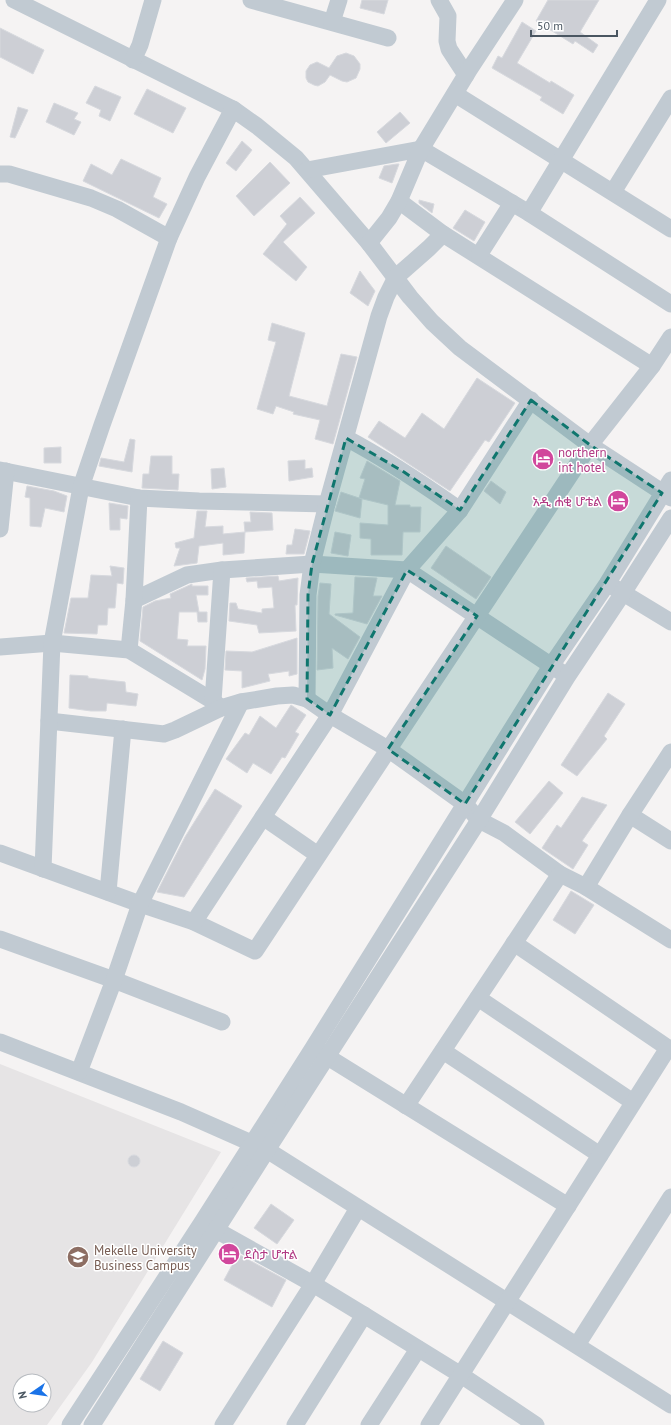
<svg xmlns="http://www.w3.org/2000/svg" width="671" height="1425" font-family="'PT Sans','Noto Sans Ethiopic',sans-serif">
<rect width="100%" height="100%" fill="#f5f3f3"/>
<path fill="#e6e4e5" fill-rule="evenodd" d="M0,1064L221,1152L92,1362L47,1425H0ZM20,1381H44V1405H20Z"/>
<g fill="#cdcfd5" stroke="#d7d9de">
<path d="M362,0H388L384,14L360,8Z"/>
<path d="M548,0H599L580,32L598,45L593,53L575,41L573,44L536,21Z"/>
<path d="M522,22L536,31L517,63L550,83L551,81L574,95L563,114L540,100L542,97L492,68L498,56L502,58Z"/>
<path d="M0,28L44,50L33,74L0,57Z"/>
<path d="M346,53L354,56L360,64V69L356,78L347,82L342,81L330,75L325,82L318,86L314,85L308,82L306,78V71L310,65L317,62L329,68L337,56Z"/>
<path d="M95,86L121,97L110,121L99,116L101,110L86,103Z"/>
<path d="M147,89L186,108L173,133L134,114Z"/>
<path d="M54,103L78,113L74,119L81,122L74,135L46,122Z"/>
<path d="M18,107L28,110L15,138L10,137Z"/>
<path d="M400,112L410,123L386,143L377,132Z"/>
<path d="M242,141L252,150L236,171L226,163Z"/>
<path d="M121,159L161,178L153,197L167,204L159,218L83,181L91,164L112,175Z"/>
<path d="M270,162L290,183L254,216L236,196Z"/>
<path d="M397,164H399L392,183L379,178L384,166Z"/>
<path d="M300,197L315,213L283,242L307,267L296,281L263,254L287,224L280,216Z"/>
<path d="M419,200L434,204L432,213L419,203Z"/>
<path d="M465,210L485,222L474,241L453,228Z"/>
<path d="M360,271L375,291L368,306L350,293Z"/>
<path d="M272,323L305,333L289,396L327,406L341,354L357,357L333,444L315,439L320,420L293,414L294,412L276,406L273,414L257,409L276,342L268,340Z"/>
<path d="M477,378L515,403L489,442L485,440L450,491L368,437L379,421L405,438L422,413L444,429Z"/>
<path d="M130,439L135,440L132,472L99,466L101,458L124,462Z"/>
<path d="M61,447V463H44V448Z"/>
<path d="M151,456H172V474H179L178,490L142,488L143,474H149Z"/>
<path d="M305,460V469L312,468L313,477L289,481L288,461Z"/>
<path d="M367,461L400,481L395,505H410V507H421L420,532H403L402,555H371V539L360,538V523L388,525V505L359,498L365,479L360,478Z"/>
<path d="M224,468L226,487L212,489L211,469Z"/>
<path d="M491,481L506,492L500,504L484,491Z"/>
<path d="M27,486L54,491L67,496L64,512L45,508L41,527L30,526V498L25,497Z"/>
<path d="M341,492L362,499L360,518L335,511Z"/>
<path d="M109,503L128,506L127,519L120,518V530H110Z"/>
<path d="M197,511H207L205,527L223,526V534L245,532L244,553L223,555V543L199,546L197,563L174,566L180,548H176L175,543L194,538Z"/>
<path d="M250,512L272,513L273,530L245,532L244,522H251Z"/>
<path d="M295,529L310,531L304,554H286L287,545H292Z"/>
<path d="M335,532L351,535L348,556L331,553Z"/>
<path d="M446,546L491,577L476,599L431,568Z"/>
<path d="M110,566L124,568L123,584L117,583L115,608H108L107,625H98L97,634L64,633L71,598H88L91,575L112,576Z"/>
<path d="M278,576L279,581L298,578L297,605H295L296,631L259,633L257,625L229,621L230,603H236L238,609L262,613V609L274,608L272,587L258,588L257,581L247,582L246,578Z"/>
<path d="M355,577L377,578L373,596H382L367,624L335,615V614L353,613Z"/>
<path d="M320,583L331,584L329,614L360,637L348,659L332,648L333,668L317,670L318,596Z"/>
<path d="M192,584V586H208V595H196L199,612H207V622H198L197,612H179L177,639L188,640L187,646H206L205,669L202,680L140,641L143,607L155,601L171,598L170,594Z"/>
<path d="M297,638V674L289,676V671L268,674L270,681L242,688V671L225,670L226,651L252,652Z"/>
<path d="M70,675L88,676V678L125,682L126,692L138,694L136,706L107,703L106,711H91L69,708Z"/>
<path d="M608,693L625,704L604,736L607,739L577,776L561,765Z"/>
<path d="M291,705L306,715L295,732L299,734L285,758L282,757L271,774L253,763L247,773L226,759L245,733L249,735L260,716L276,728Z"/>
<path d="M549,781L563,793L530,834L515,822Z"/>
<path d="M215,789L242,806L184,897L157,892L185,837Z"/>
<path d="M582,797L607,805L582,841L588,845L573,869L542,848L557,825L561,828Z"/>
<path d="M571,891L594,905L575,934L553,920Z"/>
<circle cx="134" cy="1161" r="6"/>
<path d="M271,1204L294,1220L277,1244L254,1228Z"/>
<path d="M238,1254L286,1280L272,1307L224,1280Z"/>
<path d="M163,1341L183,1353L160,1391L140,1379Z"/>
</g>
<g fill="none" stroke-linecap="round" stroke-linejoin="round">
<g stroke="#c1cad2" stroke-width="17">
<path d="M14,0L233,109L257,126L296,158L369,243L410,297L432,322L460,348L590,445L671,498"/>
<path d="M251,0L388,38"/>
<path d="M439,0L448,16L447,41L449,49L466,75"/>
<path d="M332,22L339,0"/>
<path d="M133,60L140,45L153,0"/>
<path d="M455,94L671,229"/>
<path d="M307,170L421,149L529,213L671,304"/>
<path d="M0,174H9L91,198L117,209L169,238"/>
<path d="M613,192L671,98"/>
<path d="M399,201L443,234L652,366"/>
<path d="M529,213L658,0"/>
<path d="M369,243L389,218L399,201L421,149L469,70L515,0"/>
<path d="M479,255L512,203"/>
<path d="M346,438C386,459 423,484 460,510"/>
<path d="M0,470L139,498L199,501L327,504"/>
<path d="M0,529L6,471"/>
<path d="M615,588L671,622"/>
<path d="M134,600L187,575L222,570L312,564L407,570L561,672"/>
<path d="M0,647L52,643L129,650L213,701L221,708"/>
<path d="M129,650L134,600L139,498"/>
<path d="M307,699L308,595L312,564L327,504L379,316L386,297L396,277L429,248L443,234"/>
<path d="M213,701L222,570"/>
<path d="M49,721L164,734L175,730L221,708L241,702L277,696L293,695L307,699L330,715L388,749L465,804L479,820L504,833L560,874L586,887L671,940"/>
<path d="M630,815L671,841"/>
<path d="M263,817L318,855"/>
<path d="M0,853L140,904L194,922L255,951L590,445L652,366L671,337"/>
<path d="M43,869L52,643L81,487L102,425L169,238L197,177L233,109"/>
<path d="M586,887L630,815L671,752"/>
<path d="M108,892L123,729"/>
<path d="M194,922L330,715L407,570L460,510L531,400"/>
<path d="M0,939L114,980L222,1022"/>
<path d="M514,943L671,1050"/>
<path d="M478,998L633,1102"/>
<path d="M0,1042L181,1112L267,1150L671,1405"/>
<path d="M318,1051L568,1206"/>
<path d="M443,1051L600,1155"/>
<path d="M79,1072L114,980L140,904L241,702"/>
<path d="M406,1106L560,874"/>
<path d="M207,1224L216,1230L313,1284L364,1315L461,1375L536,1425"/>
<path d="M577,1345L671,1197"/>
<path d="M70,1425L203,1221L313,1048L551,666L607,584L671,480"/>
<path d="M92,1425L267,1150L479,820L567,677L623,593L671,518"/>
<path d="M223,1425L313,1284L358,1208"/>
<path d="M295,1425L364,1315"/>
<path d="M369,1425L418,1349"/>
<path d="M429,1425L668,1048"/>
</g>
</g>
<path fill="#0f766e" fill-opacity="0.2" stroke="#0f766e" stroke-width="3" stroke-dasharray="8 5" stroke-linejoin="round" d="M531,400L590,445L662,493L465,804L388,749L477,616L407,570L330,715L307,699L308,595L312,564L346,438L404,472L460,510Z"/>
<defs>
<g id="hotel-disc" transform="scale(1.15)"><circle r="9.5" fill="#d1479c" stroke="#fff"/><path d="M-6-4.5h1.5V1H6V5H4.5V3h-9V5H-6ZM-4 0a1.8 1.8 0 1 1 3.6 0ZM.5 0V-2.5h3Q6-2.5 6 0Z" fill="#fff"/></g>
<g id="university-disc" transform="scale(1.15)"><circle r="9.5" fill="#8d6e63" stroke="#fff"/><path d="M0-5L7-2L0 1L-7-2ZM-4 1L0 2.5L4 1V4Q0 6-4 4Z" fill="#fff"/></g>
</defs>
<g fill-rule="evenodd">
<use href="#hotel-disc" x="543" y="459"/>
<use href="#hotel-disc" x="618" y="501"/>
<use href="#hotel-disc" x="229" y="1254"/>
<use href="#university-disc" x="78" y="1257"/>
</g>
<g text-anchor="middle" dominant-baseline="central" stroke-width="3" stroke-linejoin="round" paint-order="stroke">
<g font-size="13" fill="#b23c85" stroke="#fff" text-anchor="start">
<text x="558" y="452">northern<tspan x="558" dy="15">int hotel</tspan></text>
<text x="602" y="501" text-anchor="end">አዲ ሐቂ ሆቴል</text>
<text x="244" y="1254">ደስታ ሆተል</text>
</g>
<g font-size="13" fill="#785e54" stroke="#fff" text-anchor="start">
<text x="94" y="1250">Mekelle University<tspan x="94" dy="15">Business Campus</tspan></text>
</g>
</g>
<g transform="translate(32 1393) rotate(257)"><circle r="19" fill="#ffffff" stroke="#b7bbc0"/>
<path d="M0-3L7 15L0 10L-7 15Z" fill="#1a73e8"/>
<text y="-6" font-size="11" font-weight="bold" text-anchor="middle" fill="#4a5661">N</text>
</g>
<path d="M531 30v6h86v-6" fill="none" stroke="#4a5661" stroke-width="2"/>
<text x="537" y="30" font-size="12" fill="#4a5661" stroke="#ffffff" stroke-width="3" paint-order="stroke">50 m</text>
</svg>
